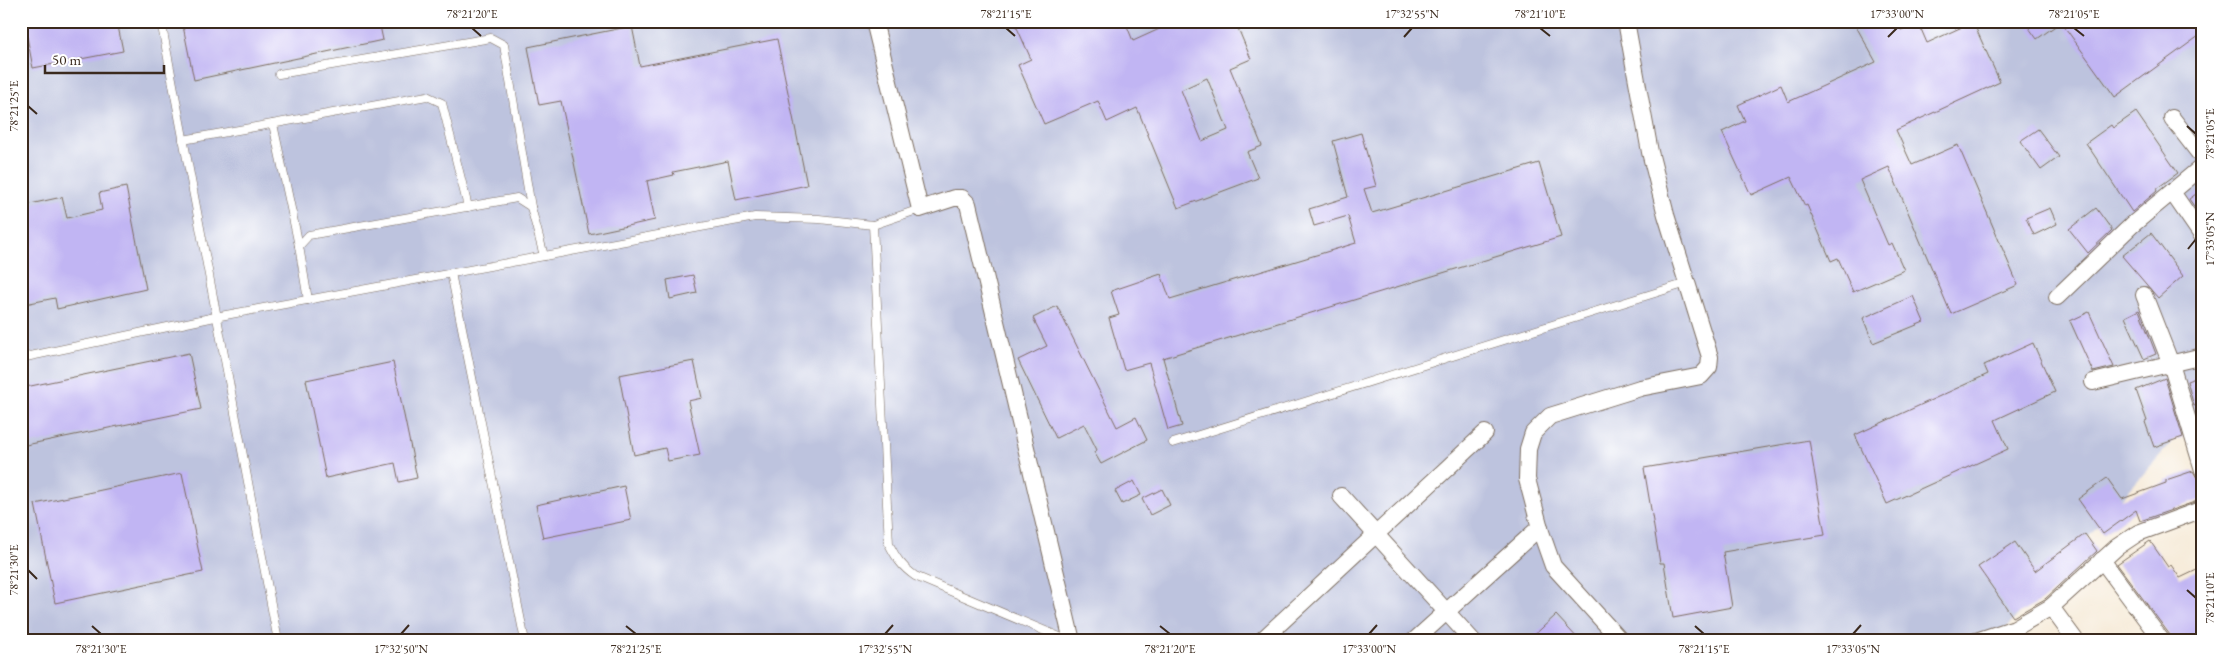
<svg xmlns="http://www.w3.org/2000/svg" width="2224" height="662" font-family="'EB Garamond',serif">
<rect width="100%" height="100%" fill="#fff"/>
<filter id="ink" filterUnits="userSpaceOnUse"><feTurbulence type="fractalNoise" baseFrequency=".02" numOctaves="2"/><feDisplacementMap in="SourceGraphic" scale="10" xChannelSelector="R" yChannelSelector="G"/><feConvolveMatrix kernelMatrix="1 2 1 2 8 2 1 2 1" color-interpolation-filters="sRGB"/></filter>
<filter id="wash" filterUnits="userSpaceOnUse"><feTurbulence type="fractalNoise" baseFrequency=".0096" numOctaves="4" result="noise"/><feDisplacementMap in="SourceGraphic" scale="20" xChannelSelector="R" yChannelSelector="G"/><feGaussianBlur stdDeviation="1.12" result="paint"/><feColorMatrix in="noise" values="0 0 0 0 0 0 0 0 0 0 0 0 0 0 0 0 0 1.4 0 .05"/><feComposite in="paint" operator="in"/></filter>
<g filter="url(#wash)">
<rect width="100%" height="100%" fill="#f6ead7"/>
<path fill="#bdc3de" d="M21,21H2203V407L1995,641H21Z"/>
<g id="blocks">
<g fill="#c1b5f3" fill-rule="evenodd">
<path d="M24,21H117L123,51L33,68Z"/>
<path d="M182,21H379L383,40L194,80Z"/>
<path d="M1014,21H1125L1133,41L1177,21H1235L1251,59L1230,68L1262,146L1247,152L1258,178L1178,208L1137,108L1107,122L1098,101L1044,124L1018,65L1031,59ZM1207,78L1228,130L1202,141L1181,90Z"/>
<path d="M1853,21H1896L1901,30L1918,22L1927,43L1973,22L2000,82L1896,130L1912,165L1958,145L2018,285L1951,314L1889,167L1860,180L1888,245L1892,243L1904,270L1853,292L1838,258L1831,261L1807,205L1805,206L1791,177L1751,195L1722,132L1745,121L1738,105L1781,85L1788,102L1876,62Z"/>
<path d="M2024,21H2203V33L2115,97L2061,22L2037,39Z"/>
<path d="M632,26L640,66L777,39L807,185L736,200L728,161L673,172L674,175L647,181L655,220L589,234L561,101L539,105L528,47Z"/>
<path d="M2136,112L2178,173L2156,189L2157,191L2132,212L2086,143L2111,125L2113,128Z"/>
<path d="M2038,129L2059,157L2041,170L2020,141Z"/>
<path d="M1361,133L1376,186L1364,189L1372,213L1539,163L1561,237L1163,358L1182,426L1168,430L1149,363L1124,370L1109,318L1119,315L1111,291L1161,274L1170,299L1356,243L1348,216L1314,226L1309,209L1348,197L1333,141Z"/>
<path d="M126,187L146,289L57,309L55,298L25,304L21,284V206L62,197L67,218L102,210L99,193Z"/>
<path d="M2203,189V219L2189,199Z"/>
<path d="M2050,208L2057,224L2034,235L2026,218Z"/>
<path d="M2096,208L2112,230L2088,253L2069,229Z"/>
<path d="M2151,233L2183,276L2158,298L2122,256Z"/>
<path d="M693,275L697,293L670,299L667,280Z"/>
<path d="M1913,296L1924,322L1873,343L1863,318Z"/>
<path d="M1057,306L1117,427L1136,417L1147,440L1101,464L1094,452L1097,450L1084,424L1056,438L1018,360L1047,346L1033,318Z"/>
<path d="M2139,310L2156,354L2144,359L2125,317Z"/>
<path d="M2089,312L2114,367L2093,372L2070,321Z"/>
<path d="M2033,343L2055,392L1995,420L2008,449L1887,504L1855,435L1988,374L1984,365Z"/>
<path d="M189,353L201,409L21,446V388Z"/>
<path d="M694,361L702,398L688,401L700,455L668,461L665,448L634,455L619,375Z"/>
<path d="M393,362L417,478L399,482L395,463L326,478L306,380Z"/>
<path d="M2203,375V403L2194,406L2187,381Z"/>
<path d="M2165,378L2183,437L2154,447L2145,422L2147,421L2136,390Z"/>
<path d="M1809,440L1825,535L1723,552L1732,607L1673,618L1664,563H1660L1644,468Z"/>
<path d="M2193,471L2197,478L2203,480V499L2140,521L2136,510L2103,534L2078,499L2107,478L2122,499L2166,483V480Z"/>
<path d="M182,473L203,572L55,603L35,504Z"/>
<path d="M1134,481L1141,495L1122,504L1115,491Z"/>
<path d="M624,486L631,520L543,538L536,505Z"/>
<path d="M1162,489L1170,505L1150,515L1142,499Z"/>
<path d="M2085,534L2097,551L2045,599L2013,617L1978,567L2015,542L2035,571Z"/>
<path d="M2150,541L2168,567L2171,565L2180,578L2203,567V641H2172L2170,635L2117,564Z"/>
<path d="M1556,615L1580,641H1528Z"/>
</g>
</g>
</g>
<g filter="url(#ink)">
<use href="#blocks" fill-opacity="0" stroke="#7c6d5f" stroke-width="1"/>
<g fill="none" stroke-linecap="round" stroke-linejoin="round">
<g stroke="#7c6d5f" stroke-width="9">
<g id="service">
<path d="M161,21L278,641"/>
<path d="M279,74L491,38L504,45L531,207"/>
<path d="M273,124L299,246"/>
<path d="M183,140L427,96L442,103L468,207"/>
<path d="M873,225L889,544C896,558 902,567 915,576L1069,641"/>
<path d="M451,273L525,641"/>
<path d="M308,300L299,246L309,235L517,198L531,207L544,256"/>
<path d="M21,358L215,317L755,217L819,219L873,225L920,209"/>
<path d="M1173,443L1687,283"/>
</g>
</g>
<g stroke="#7c6d5f" stroke-width="18">
<g id="minor">
<path d="M874,21L920,209L954,198H962L968,204L1072,641"/>
<path d="M2172,118L2203,158"/>
<path d="M2172,192L2203,237"/>
<path d="M2144,295L2171,364L2203,470"/>
<path d="M2057,297L2132,225L2203,166"/>
<path d="M2093,382L2203,356"/>
<path d="M1341,496L1473,641"/>
<path d="M2102,560L2162,641"/>
<path d="M2051,607L2076,641"/>
<path d="M1261,641L1485,433"/>
<path d="M1414,641L1540,527"/>
<path d="M1621,641L1553,566L1541,532L1527,479L1528,449L1533,433L1550,416L1640,388L1701,376L1709,367L1710,357L1666,215L1650,152L1626,21"/>
<path d="M1976,641L2015,628L2051,607L2117,547L2138,533L2203,509"/>
</g>
</g>
<use href="#service" stroke="#fff" stroke-width="8"/>
<use href="#minor" stroke="#fff" stroke-width="16"/>
</g>
</g>
<path fill="none" stroke="#3b2a1e" stroke-width="2" d="M472,28L481,36M1006,28L1015,36M1540,28L1550,36M2074,28L2084,36M1404,37L1412,28M1888,37L1897,28M28,106L37,114M2187,126L2196,134M2188,249L2196,239M28,570L37,579M2187,590L2196,598M92,626L101,634M626,626L636,634M1160,626L1170,634M1695,626L1704,634M401,634L409,625M885,634L893,625M1369,634L1377,625M1853,634L1861,625"/>
<rect width="2224" height="662" fill="none" stroke="#fff" stroke-width="55"/>
<path d="M45 65v8h119v-8" fill="none" stroke="#3b2a1e" stroke-width="2.5"/>
<text x="52" y="65" font-size="15" fill="#3b2a1e" stroke="#ffffff" stroke-width="4" paint-order="stroke">50 m</text>
<rect x="28" y="28" width="2168" height="606" fill="none" stroke="#3b2a1e" stroke-width="2"/>
<g font-size="12" text-anchor="middle" fill="#3b2a1e">
<text x="472" y="18">78°21'20"E</text>
<text x="1006" y="18">78°21'15"E</text>
<text x="1412" y="18">17°32'55"N</text>
<text x="1540" y="18">78°21'10"E</text>
<text x="1897" y="18">17°33'00"N</text>
<text x="2074" y="18">78°21'05"E</text>
<text transform="translate(14 106) rotate(-90)" y="4">78°21'25"E</text>
<text transform="translate(2210 134) rotate(-90)" y="4">78°21'05"E</text>
<text transform="translate(2210 239) rotate(-90)" y="4">17°33'05"N</text>
<text transform="translate(14 570) rotate(-90)" y="4">78°21'30"E</text>
<text transform="translate(2210 598) rotate(-90)" y="4">78°21'10"E</text>
<text x="101" y="653">78°21'30"E</text>
<text x="401" y="653">17°32'50"N</text>
<text x="636" y="653">78°21'25"E</text>
<text x="885" y="653">17°32'55"N</text>
<text x="1170" y="653">78°21'20"E</text>
<text x="1369" y="653">17°33'00"N</text>
<text x="1704" y="653">78°21'15"E</text>
<text x="1853" y="653">17°33'05"N</text>
</g>
</svg>
